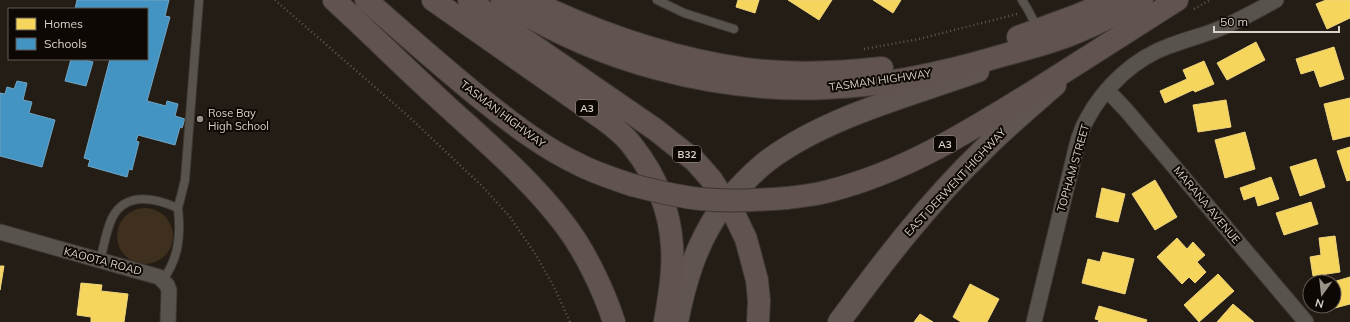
<svg xmlns="http://www.w3.org/2000/svg" width="1350" height="322" font-family="Mulish,sans-serif">
<rect width="100%" height="100%" fill="#241d15"/>
<circle fill="#3f2f1e" cx="145" cy="236" r="28"/>
<g fill="#f6d55c" stroke="#eed47c">
<path d="M738,0H759L755,13L736,7Z"/>
<path d="M788,0H832L819,20Z"/>
<path d="M873,0H901L893,13Z"/>
<path d="M1326,0H1350V18L1327,29L1316,4Z"/>
<path d="M1256,42L1265,60L1227,80L1217,63Z"/>
<path d="M1334,47L1344,79L1320,87L1314,70L1301,74L1296,59Z"/>
<path d="M1204,61L1214,84L1195,92L1193,90L1165,103L1160,91L1187,79L1183,70Z"/>
<path d="M1350,98V136L1333,140L1324,104Z"/>
<path d="M1226,100L1231,127L1198,132L1193,105Z"/>
<path d="M1245,132L1255,169L1225,178L1215,140Z"/>
<path d="M1350,147V180L1347,181L1337,151Z"/>
<path d="M1316,159L1325,187L1300,196L1290,167Z"/>
<path d="M1271,177L1279,199L1258,206L1255,196L1244,200L1240,188Z"/>
<path d="M1155,180L1177,217L1155,230L1132,194Z"/>
<path d="M1102,188L1125,194L1118,222L1096,217Z"/>
<path d="M1311,202L1318,224L1284,235L1276,213Z"/>
<path d="M1335,236L1340,272L1313,276L1310,257L1321,255L1319,238Z"/>
<path d="M1177,238L1187,249L1193,242L1205,255L1197,262L1206,272L1195,283L1189,277L1182,284L1157,257Z"/>
<path d="M1103,252L1134,259L1125,294L1082,283L1088,259L1100,262Z"/>
<path d="M0,266H4L0,290Z"/>
<path d="M1218,274L1234,291L1199,322L1184,305Z"/>
<path d="M1350,277V304L1331,309L1330,306H1334L1333,282Z"/>
<path d="M81,283L102,285L101,291L128,294L124,322H91V317L77,315Z"/>
<path d="M970,284L999,299L987,322H961L953,317Z"/>
<path d="M1233,304L1254,322H1217Z"/>
<path d="M1099,306L1147,320L1146,322H1098L1099,320L1095,319Z"/>
<path d="M920,314L933,322H914Z"/>
</g>
<g fill="#4393c3" stroke="#70a6c4">
<path d="M77,0H169L165,16L170,17L147,101L166,106L167,101L178,104L175,116L185,119L182,128L180,127L175,145L138,135L136,141L139,142L132,170L129,169L127,177L88,166L90,160L84,158L110,59H147V9H75Z"/>
<path d="M71,59H82L93,62L86,86L65,81Z"/>
<path d="M17,81L27,83L23,100L32,102L29,113L55,120L42,167L0,156V93L5,94L7,87L14,89Z"/>
</g>
<g fill="none" stroke-linecap="round" stroke-linejoin="round">
<g stroke="#3e3732" stroke-width="10">
<g id="lane">
<path d="M657,0L684,13L734,29"/>
<path d="M1022,0L1027,8L1038,29"/>
<path d="M178,208L185,180L199,0"/>
<path d="M100,260C104,246 106,231 112,218C126,191 155,198 178,208C181,235 179,257 163,280"/>
</g>
</g>
<g stroke="#3e3732" stroke-width="17">
<g id="street">
<path d="M1107,90L1126,110L1306,322"/>
<path d="M0,232L159,277L167,285L169,290L168,322"/>
<path d="M1034,322L1074,157C1077,144 1080,131 1087,119C1104,87 1135,58 1169,46C1187,39 1205,35 1221,28C1240,20 1258,10 1276,0"/>
</g>
</g>
<g stroke="#3e3732" stroke-width="24">
<g id="primary">
<path d="M732,195C744,182 756,169 770,159C829,116 909,96 978,71"/>
<path d="M677,322C685,282 696,244 720,210"/>
<path d="M839,322C883,262 929,202 983,150C1006,127 1031,106 1055,85"/>
</g>
</g>
<g stroke="#3e3732" stroke-width="24">
<g id="highway">
<path d="M334,0C369,32 402,65 437,97C481,138 529,177 565,225C585,251 604,291 614,322"/>
<path d="M366,0C405,34 444,69 484,101C514,125 544,148 578,164C595,173 614,179 632,185"/>
<path d="M433,0L603,119C614,127 626,136 634,148C656,176 670,211 672,246C674,270 669,298 665,322"/>
<path d="M469,0L502,24L656,130L695,161L711,179L736,218L746,239L757,280L759,301L758,322"/>
<path d="M502,0C596,61 714,93 826,88C886,86 947,72 1004,55C1022,50 1039,46 1056,40C1086,30 1114,15 1142,0"/>
<path d="M529,0C597,33 669,58 745,69C790,75 837,73 882,68"/>
<path d="M1018,37L1078,15L1113,0"/>
<path d="M787,198C801,196 816,195 829,191C904,172 966,133 1031,93C1080,62 1128,31 1177,0"/>
</g>
</g>
<g stroke="#5d5852" stroke-width="2.5" stroke-dasharray="1 3" stroke-linecap="butt">
<path d="M275,0L407,115L482,186L510,217L536,255L555,289L570,322"/>
<path d="M1194,9L1210,0"/>
<path d="M864,49L919,39L1017,14"/>
</g>
<use href="#lane" stroke="#58534c" stroke-width="8"/>
<use href="#street" stroke="#58534c" stroke-width="15"/>
<use href="#primary" stroke="#605551" stroke-width="22"/>
<use href="#highway" stroke="#605350" stroke-width="22"/>
<g stroke="#3e3732" stroke-width="24" stroke-linecap="butt">
<path id="highway-bridge" d="M632,185C655,191 678,197 701,199C730,202 759,200 787,198"/>
</g>
<use href="#highway-bridge" stroke="#605350" stroke-width="22"/>
</g>
<circle fill="#9a9289" stroke="#0e0804" stroke-width="1.5" cx="200" cy="119" r="4"/>
<g text-anchor="middle" dominant-baseline="central" stroke-width="4" stroke-linejoin="round" paint-order="stroke">
<g fill="#0e0804" stroke="#9d958d" stroke-width="1">
<rect x="576" y="100" width="22" height="16" rx="3"/>
<rect x="934" y="136" width="22" height="16" rx="3"/>
<rect x="673" y="146" width="28" height="16" rx="3"/>
</g>
<g font-size="10" font-weight="bold" fill="#dad1c8">
<text x="587" y="108">A3</text>
<text x="945" y="144">A3</text>
<text x="687" y="154">B32</text>
</g>
<g font-size="11" fill="#dad1c8" stroke="#0e0804">
<text transform="translate(880 80) rotate(-8)">TASMAN HIGHWAY</text>
<text transform="translate(503 114) rotate(37)">TASMAN HIGHWAY</text>
<text transform="translate(1073 168) rotate(-74)">TOPHAM STREET</text>
<text transform="translate(955 182) rotate(-47)">EAST DERWENT HIGHWAY</text>
<text transform="translate(1207 205) rotate(50)">MARANA AVENUE</text>
<text transform="translate(103 261) rotate(15)">KAOOTA ROAD</text>
</g>
<g font-size="11" fill="#dad1c8" stroke="#0e0804" text-anchor="start">
<text x="208" y="113">Rose Bay<tspan x="208" dy="13">High School</tspan></text>
</g>
</g>
<rect x="8" y="8" width="140" height="52" fill="#0e0804" stroke="#605852"/>
<rect x="16" y="18" width="20" height="12" fill="#f6d55c" stroke="#605852"/>
<text x="44" y="28" font-size="12" fill="#dad1c8">Homes</text>
<rect x="16" y="38" width="20" height="12" fill="#4393c3" stroke="#605852"/>
<text x="44" y="48" font-size="12" fill="#dad1c8">Schools</text>
<g transform="translate(1322 294) rotate(195)"><circle r="19" fill="#0e0804" stroke="#605852"/>
<path d="M0-3L7 15L0 10L-7 15Z" fill="#9a9289"/>
<text y="-6" font-size="11" font-weight="bold" text-anchor="middle" fill="#dad1c8">N</text>
</g>
<path d="M1214 26v6h125v-6" fill="none" stroke="#dad1c8" stroke-width="2"/>
<text x="1220" y="26" font-size="12" fill="#dad1c8" stroke="#0e0804" stroke-width="3" paint-order="stroke">50 m</text>
</svg>
